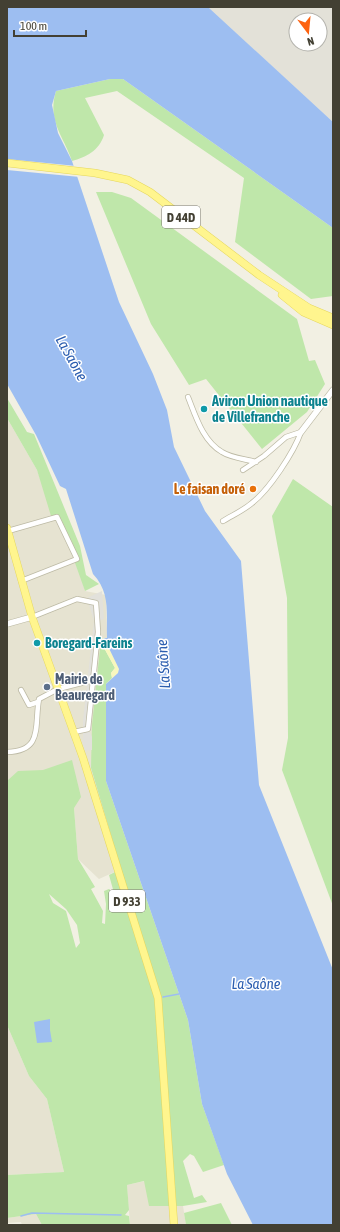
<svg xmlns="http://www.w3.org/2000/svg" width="340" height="1232" font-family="'Asap Condensed',sans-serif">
<rect width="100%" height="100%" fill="#f2f0e3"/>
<g fill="#e6e3d1">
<path d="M7,418L37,470L45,492L77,559L85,591L106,595L107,639L105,638L91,768L121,869L99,879L78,859L74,808L7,784Z"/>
<path d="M7,1025L29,1076L47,1099L64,1172L7,1175Z"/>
<path d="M145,1181L150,1206H183L186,1225H130L127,1185Z"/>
<path d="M36,1214L42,1225H22L21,1222L7,1223V1218Z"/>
</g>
<path fill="#e3e1d8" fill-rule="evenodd" d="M208,7H333V122L262,57ZM296,20H320V44H296Z"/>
<g fill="#bfe7aa" fill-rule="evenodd">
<path d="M110,79H123L333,228V296L311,299L235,242L244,178L117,91L85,98L104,135C99,151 86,157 72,161C63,135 47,121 56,91Z"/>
<path d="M96,192H112L131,198L297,319L309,361L315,360L325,384L307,412L262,449L206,379L189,385L151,324Z"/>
<path d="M7,398L27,432L34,434L80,546L86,575L99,584L85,591L74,560L77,559L57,517L51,516L37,470L7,418Z"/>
<path d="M293,479L333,507V906L282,770L288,738L287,598L272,516Z"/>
<path d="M104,638L103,646L115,668L111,673L112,678L106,684V781L188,1020L202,1104L224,1165L203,1172L194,1156L190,1154L183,1161L194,1198L202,1195L207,1202L183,1206H149L144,1181L127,1185L129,1210L125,1215L129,1216L130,1225H42L36,1214L7,1218V1175L64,1172L47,1099L29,1076L7,1025V781L18,771L43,770L72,760L81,797L74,808L78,859L95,887L91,889L103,911L102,923L105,924L106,904L104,891L109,889L114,893L109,875L121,869L91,768L92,725L101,639ZM49,894L66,909L77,925L80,943L76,948L66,911L53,903Z"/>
<path d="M221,1203L232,1225H186L184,1213Z"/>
</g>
<path fill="#f8f7bd" d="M104,638L119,669L118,673L112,678L111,673L115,668L103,646Z"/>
<path fill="#e2e1db" d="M102,591L104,619L99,621L88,729L92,737V750L85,751L83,744V720L94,621L87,598Z"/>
<g fill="#9dbef1">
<path d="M7,7H208L333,122V228L123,79H110L56,91L52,105L58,133L72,161L119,302L153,374L167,410L174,447L205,511L241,561L259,785L333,970V1225H253L227,1174L202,1104L188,1020L106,781V684L118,673L119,669L104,638H107C106,614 111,593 93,574L66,489L60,486L36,435L7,384Z"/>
<path d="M50,1019V1030L52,1042L37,1043L34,1022Z"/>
</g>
<path fill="#f2f0e3" d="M7,159L76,166L80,177L7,170Z"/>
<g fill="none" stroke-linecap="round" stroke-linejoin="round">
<g stroke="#9dbef1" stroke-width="1.5">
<path d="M163,997L179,994"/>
<path d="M21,1216L32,1213L121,1215"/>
</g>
<g stroke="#bdbaa5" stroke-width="6">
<g id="minor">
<path d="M188,397C196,417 203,441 222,452C231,458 246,459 256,462"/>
<path d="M223,521C233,515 244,510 252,503C269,490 294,452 301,432L286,437L264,456L243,470"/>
<path d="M8,531L57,517L77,559L21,581"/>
<path d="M32,617L77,599L96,603L98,632L88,729L74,732"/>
<path d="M21,690L29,705L38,702"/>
<path d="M7,752C44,751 34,725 39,699L58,689L93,680"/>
</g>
</g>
<g stroke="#bdbaa5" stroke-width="7">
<g id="tertiary">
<path d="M301,432L333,390"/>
<path d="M7,624L32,617"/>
</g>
</g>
<g stroke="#e5d75e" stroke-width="8">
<g id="primary">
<path d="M7,163L95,173L128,180L150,192L259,275L309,308L333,318"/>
<path d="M282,295L303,312L333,325"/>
<path d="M7,528L32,617L83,758L158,998L174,1225"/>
</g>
</g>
<use href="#minor" stroke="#fff" stroke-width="4.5"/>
<use href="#tertiary" stroke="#fff" stroke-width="5.5"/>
<use href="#primary" stroke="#fff58e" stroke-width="7"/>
</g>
<g fill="#0f9aa8" stroke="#fff" stroke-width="1.5">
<circle cx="204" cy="409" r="4"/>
<circle cx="37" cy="643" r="4"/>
</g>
<circle fill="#e8710a" stroke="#fff" stroke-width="1.5" cx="253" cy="489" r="4"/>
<circle fill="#5c6f8a" stroke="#fff" stroke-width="1.5" cx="47" cy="687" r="4"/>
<g text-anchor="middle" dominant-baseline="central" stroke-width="3" stroke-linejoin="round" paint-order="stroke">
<g fill="#fff" stroke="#7b7970" stroke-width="1">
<rect x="162" y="206" width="38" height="22" rx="3"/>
<rect x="109" y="890" width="36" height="22" rx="3"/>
</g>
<g font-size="13" font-weight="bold" fill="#434033">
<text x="181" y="217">D 44D</text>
<text x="127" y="901">D 933</text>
</g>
<g font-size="14" font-weight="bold" fill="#0d838f" stroke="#fff" text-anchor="start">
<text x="212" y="401">Aviron Union nautique<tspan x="212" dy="16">de Villefranche</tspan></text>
<text x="45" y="643">Boregard-Fareins</text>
</g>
<g font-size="14" font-weight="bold" fill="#c56008" stroke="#fff" text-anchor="end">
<text x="245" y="489">Le faisan doré</text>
</g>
<g font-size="14" font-weight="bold" fill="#4e5e75" stroke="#fff" text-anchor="start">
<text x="55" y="679">Mairie de<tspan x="55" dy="16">Beauregard</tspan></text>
</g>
<g font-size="15" font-style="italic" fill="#2c5eb0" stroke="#fff">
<text transform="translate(72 358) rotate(61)">La Saône</text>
<text transform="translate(163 664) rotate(-94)">La Saône</text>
<text x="256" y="983">La Saône</text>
</g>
</g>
<rect width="340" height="1232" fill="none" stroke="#434033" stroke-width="16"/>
<g transform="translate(308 32) rotate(164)"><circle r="19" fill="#ffffff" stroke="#b4b3ad"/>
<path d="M0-3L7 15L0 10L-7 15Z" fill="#fd620f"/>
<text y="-6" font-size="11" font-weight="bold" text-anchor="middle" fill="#434033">N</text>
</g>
<path d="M14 30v6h72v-6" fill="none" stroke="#434033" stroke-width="2"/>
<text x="20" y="30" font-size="12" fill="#434033" stroke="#ffffff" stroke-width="3" paint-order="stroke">100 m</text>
</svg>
